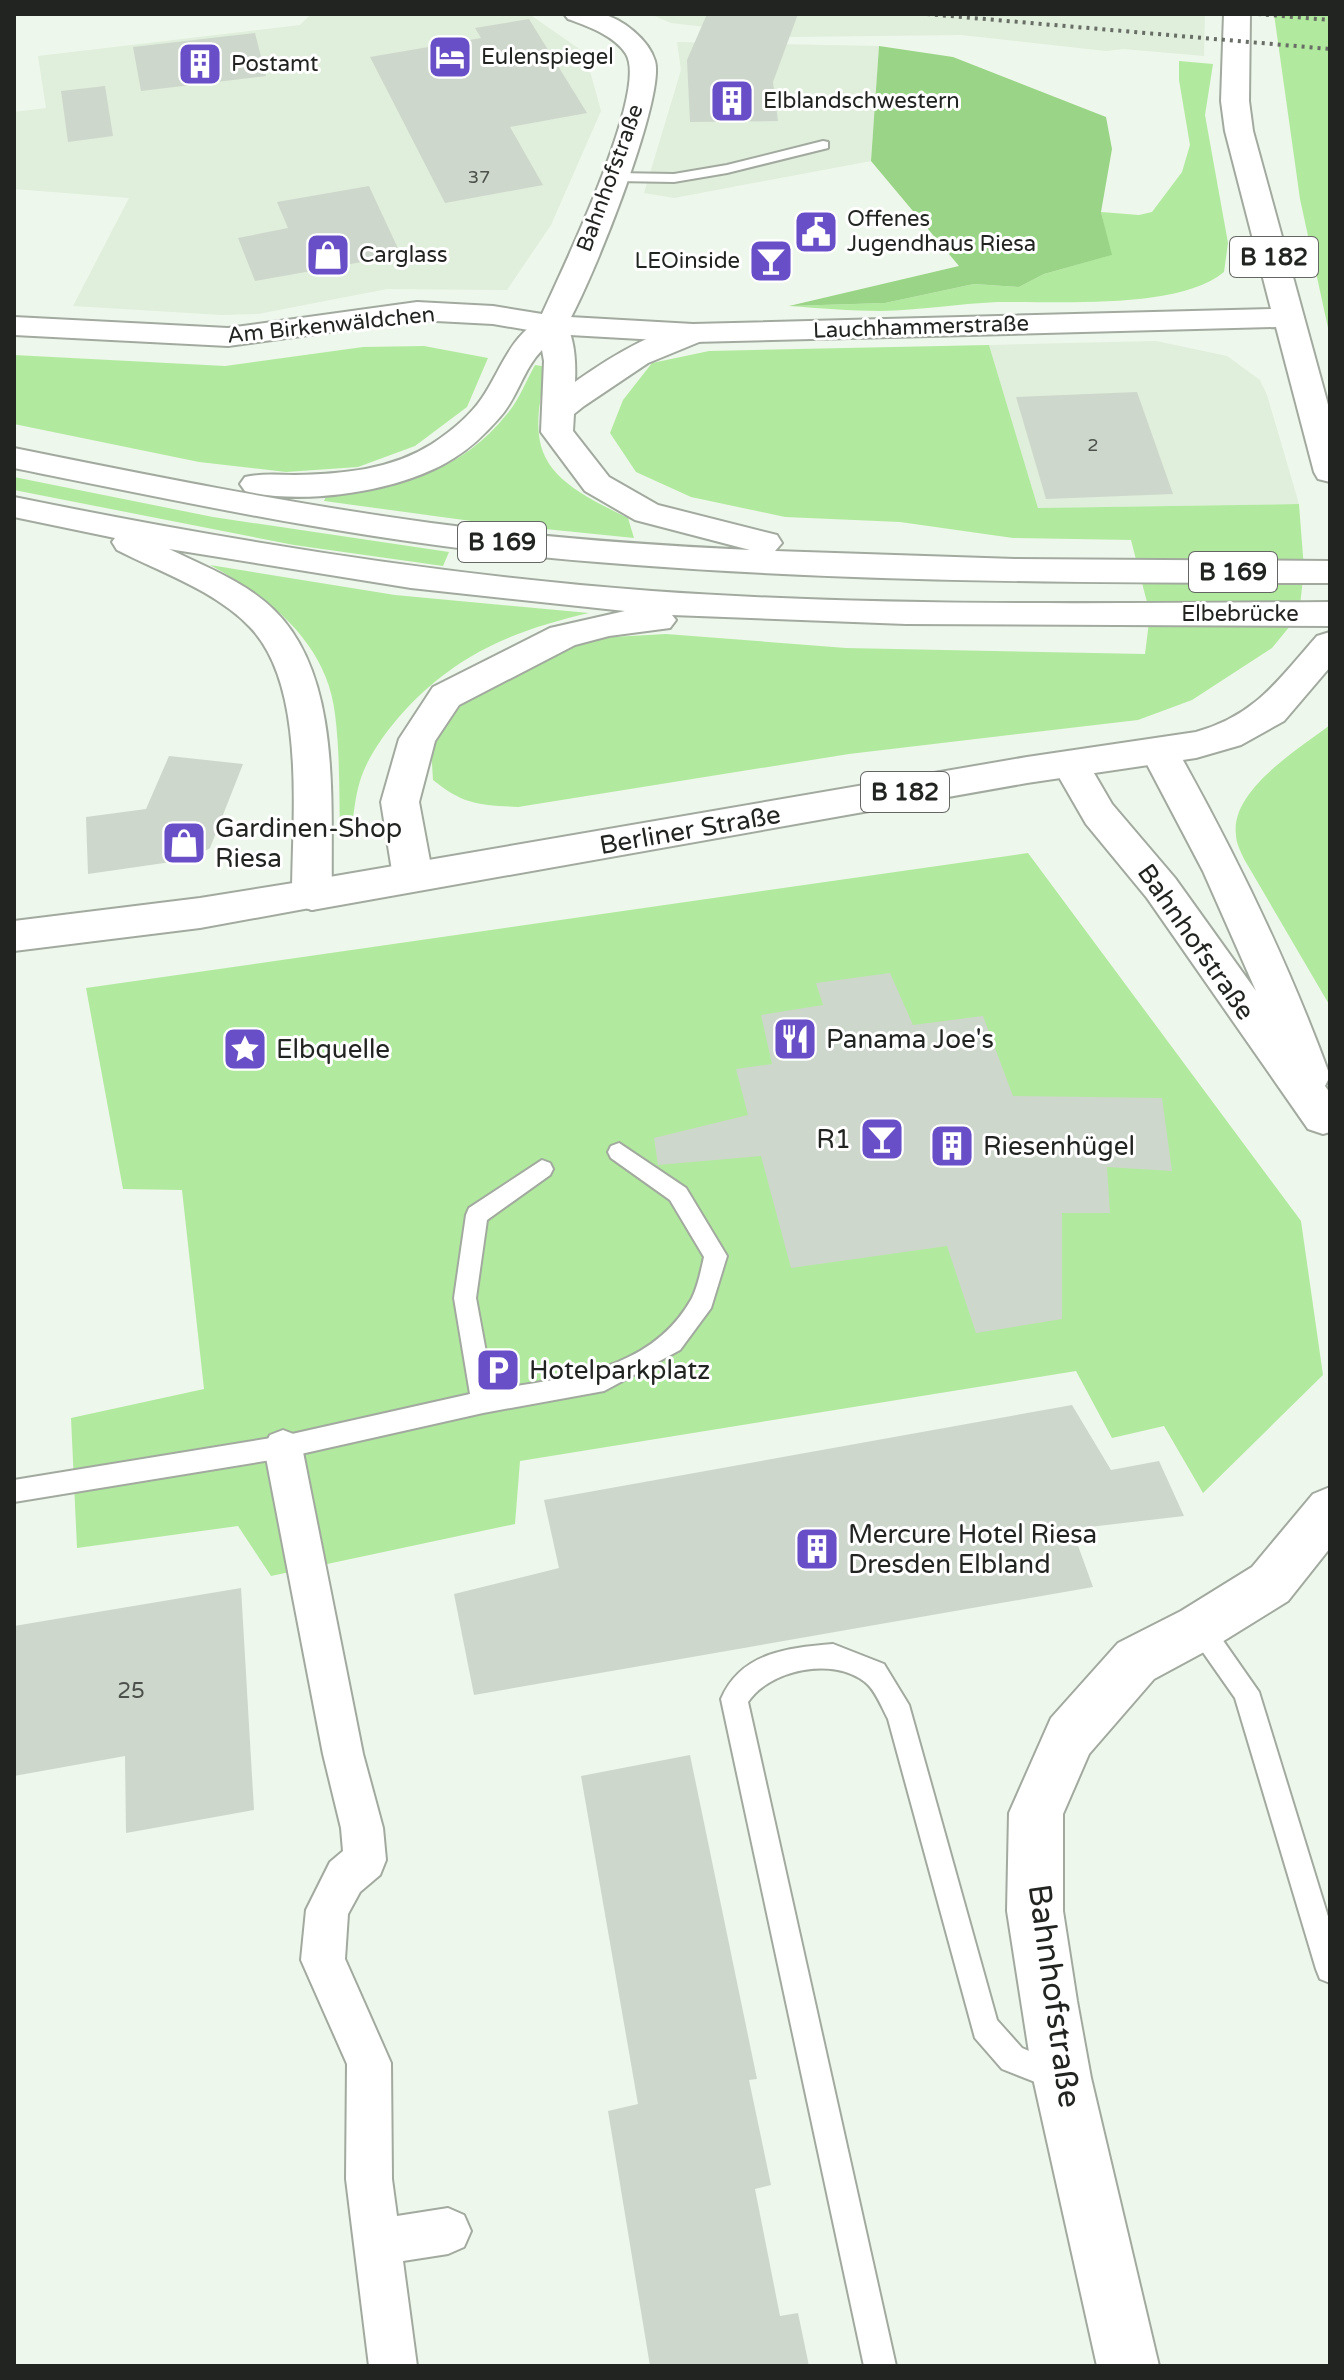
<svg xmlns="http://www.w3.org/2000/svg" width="1344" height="2380" font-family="'Varela Round',sans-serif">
<rect width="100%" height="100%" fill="#eef7eb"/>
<g fill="#e0eedc">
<path d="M311,14L532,16L585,53L601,111L551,225L507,290L387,289L258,314L222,315L73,306L129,198L14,189V112L46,108L38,56L300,25Z"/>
<path d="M650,14H1205L1204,56L1123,49L1106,51L961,35L791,37L671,23Z"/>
<path d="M677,42L879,46L871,161L674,198L644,193L681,70Z"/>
<path d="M1156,341L1227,356L1260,380L1267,395L1299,504L1038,508L989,345Z"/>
</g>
<g fill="#b1ea9e">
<path d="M1274,14H1330V337L1300,199Z"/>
<path d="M1179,61L1213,64L1205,115L1228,243L1224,272C1179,310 1056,301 997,302C958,304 919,310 881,311C850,311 819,308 789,306L885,303L974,284L1019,287L1044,274L1111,255L1101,212L1139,215L1152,212L1182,172L1190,145L1179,80Z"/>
<path d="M989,345L1038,508L1299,504L1304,569L1299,615L1272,648L1192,700L1138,720L849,754L518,807C479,805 464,805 433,780L431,748L449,718L478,688L566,647L612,637L666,634L846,648L1145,654L1150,614L1131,540L1013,538L900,522L785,517L691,497L636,472L610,433L623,400L652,363L709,351Z"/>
<path d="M424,346L488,358L467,407L415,446L358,467L286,472L199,462L14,424V355L225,366L363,347Z"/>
<path d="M535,365L548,367C522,459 548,479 628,518L634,538L486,523L324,501L326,496C395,492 463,470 507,414C519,400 526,381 535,365Z"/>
<path d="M14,477L213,517L449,552L443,566L294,545L14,490Z"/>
<path d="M210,565L395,595L589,613C511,631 452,656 398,718C383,736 367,758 360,781C355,797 354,814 351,830L340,831C339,793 340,753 335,714C327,643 269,597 210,565Z"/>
<path d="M1330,725V1006L1244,859C1241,852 1236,843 1236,835C1230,790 1299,749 1330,725Z"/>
<path d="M1028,853L1301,1221L1323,1375L1203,1493L1164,1426L1112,1438L1076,1371L520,1461L515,1524L271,1576L238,1526L77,1548L71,1418L204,1389L182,1190L123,1189L86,988Z"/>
</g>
<path fill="#9ad486" d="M879,46L953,57L1106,117L1112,149L1101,212L1112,255L1044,274L1019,287L974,284L885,303L789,306L959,266L871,161Z"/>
<g fill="#ced7cb">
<path d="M707,14H798L773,82L778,121L690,122L687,60Z"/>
<path d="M529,19L587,113L510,127L543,185L445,203L370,57L481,38L475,28Z"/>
<path d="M255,33L266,76L141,91L133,47Z"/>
<path d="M105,86L113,136L68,142L61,91Z"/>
<path d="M369,186L401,255L255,281L238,238L288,228L277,202Z"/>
<path d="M1137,392L1173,494L1046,499L1016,397Z"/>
<path d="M169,756L243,764L210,848L192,859L88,874L86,817L146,809Z"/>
<path d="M890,973L913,1025L983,1016L1013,1096L1162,1098L1172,1171L1107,1167L1110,1213H1062V1319L976,1333L947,1246L791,1268L761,1156L658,1165L654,1138L748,1115L736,1069L772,1064L761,1015L823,1005L816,983Z"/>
<path d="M1072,1405L1111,1470L1159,1461L1184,1516L1072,1529L1093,1587L474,1695L454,1594L559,1568L544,1500Z"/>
<path d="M241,1588L254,1810L126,1833L125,1756L14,1776V1626Z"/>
<path d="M690,1755L757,2079L749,2080L771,2185L755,2189L780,2316L798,2313L809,2366H650L608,2111L638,2104L581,1776Z"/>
</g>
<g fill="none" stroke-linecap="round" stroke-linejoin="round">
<g stroke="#a2aa9f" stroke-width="4">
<g id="service">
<path d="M823,141L828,142V148L727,173L674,182L615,181L608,177L615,173L674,174L727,165Z"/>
<path d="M619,1143L686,1188L727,1256L711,1308L680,1350L604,1391L483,1413L283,1458L14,1502V1480L283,1436L470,1394L454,1298L466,1215L469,1208L542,1160L550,1163L553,1169L550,1175L487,1220L476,1298L493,1390C567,1377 651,1372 692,1298C698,1286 701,1270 704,1257L670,1200L611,1158L608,1152L611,1146Z"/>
<path d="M1199,1616L1208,1619L1259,1692L1330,1923V1983L1320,1979L1316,1969L1235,1698L1186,1628L1190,1619Z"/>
<path d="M833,1644L884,1664L909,1705L997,2020L1022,2048L1068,2067L1072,2077L1068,2087L1058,2091L1002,2069L975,2038L888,1719C882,1708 875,1689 865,1682C833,1656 769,1670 748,1702L896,2366H864L721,1699C741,1652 788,1648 833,1644Z"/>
</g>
</g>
<g stroke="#a2aa9f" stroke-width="4">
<path id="pedestrian" d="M283,1430L296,1435L302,1447L363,1754L383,1828L386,1860L380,1875L360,1892L348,1914L345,1959L391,2063L392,2179L397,2216L448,2208L464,2215L471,2231L464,2247L448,2254L403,2261L417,2366H369L346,2179L347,2064L301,1960L306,1910L330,1862L343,1851L341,1828L323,1754L264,1447L270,1435Z"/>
</g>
<g stroke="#a2aa9f" stroke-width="4">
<g id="minor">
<path d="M564,14C576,14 590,12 601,14C622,18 649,40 655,61C666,98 587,296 563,331L552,334L493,324L417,320L228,346L14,335V317L228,328L417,302L493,306L542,314C561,272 649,91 626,54C614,35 587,26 568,19Z"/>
<path d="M1160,740L1173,744L1179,753C1237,857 1289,964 1330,1076L1325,1086L1330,1093V1132L1323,1134L1308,1129L1147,898L1086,824L1052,765L1058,756L1071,752L1084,756L1112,804L1175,878L1256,991L1203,871L1141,753L1147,744Z"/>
<path d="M1330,1487V1548L1288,1601L1217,1645L1154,1679L1089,1754L1063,1814V1911L1077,2001L1091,2078L1159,2366H1097L1033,2078L1021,2001L1007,1911L1009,1813L1051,1718L1118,1643L1181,1611L1252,1567L1313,1494Z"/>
</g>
</g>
<g stroke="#a2aa9f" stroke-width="4">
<path id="secondary" d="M312,880L326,885L332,895L326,905L200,928L14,951V921L200,898Z"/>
</g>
<g stroke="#a2aa9f" stroke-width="4">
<g id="primary">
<path d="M1224,14H1250L1249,101L1253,131L1330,412V482L1318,479L1314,472L1276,327L693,342L552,334L541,331L537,325L541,319L552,316L693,324L1271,309L1225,131L1221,101Z"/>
<path d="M1330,632V667L1284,721L1241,745L1196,758L1027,783L312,910L298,905L292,895L298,885L312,880L1027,757L1196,732C1256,715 1278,680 1317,636Z"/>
</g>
</g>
<g stroke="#a2aa9f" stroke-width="4">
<g id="trunk">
<path d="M552,316L563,319C575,336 576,362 575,382C603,362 670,318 704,326L708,333L704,340L648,363L584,406L574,414L573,431L609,477L658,505L777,535L782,543L775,551L1015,559L1330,561V583C1051,583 770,582 492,552C331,534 173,500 14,468V448C152,476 291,504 431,523C537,537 644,545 750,550L635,520L585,491L541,432L544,361L542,350C523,369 518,397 500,417C486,433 472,447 454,458C403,491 304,506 245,491L240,484L245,477C262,473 278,475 295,475C342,474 391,470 432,444C450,432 470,416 482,398C502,369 513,326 552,316Z"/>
<path d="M14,497C225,540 437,575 652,591C877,607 1104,603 1330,602V626L906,624L672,615L676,620L670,628L609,636L575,645L459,705L435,741L419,802L433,877L427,887L413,891L399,887L393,877L381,802L399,739L433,687L550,628L625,611L411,588L169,549C204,566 246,582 274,610C343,677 330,807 332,895L326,905L312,910L298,905L292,895C292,819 307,686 250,627C216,591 160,572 117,550L112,542L115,538L14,517Z"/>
</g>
</g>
<use href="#service" fill="#fff" fill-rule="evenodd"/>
<use href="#pedestrian" fill="#fff" fill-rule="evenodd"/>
<use href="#minor" fill="#fff" fill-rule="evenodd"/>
<use href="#secondary" fill="#fff" fill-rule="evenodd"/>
<use href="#primary" fill="#fff" fill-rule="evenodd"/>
<use href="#trunk" fill="#fff" fill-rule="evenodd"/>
<g stroke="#686d66" stroke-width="4" stroke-dasharray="3 5" stroke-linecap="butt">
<path d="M927,14L1330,49"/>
<path d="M1258,14L1330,20"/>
</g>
</g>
<defs>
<g id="hotel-square" transform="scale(2.3)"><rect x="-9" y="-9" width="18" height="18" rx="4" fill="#684fc8" stroke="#fff"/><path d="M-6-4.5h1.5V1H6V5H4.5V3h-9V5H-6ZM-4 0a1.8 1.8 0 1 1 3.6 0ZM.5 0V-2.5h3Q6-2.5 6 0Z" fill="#fff"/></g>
<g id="building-square" transform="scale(2.3)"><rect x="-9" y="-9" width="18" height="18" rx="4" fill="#684fc8" stroke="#fff"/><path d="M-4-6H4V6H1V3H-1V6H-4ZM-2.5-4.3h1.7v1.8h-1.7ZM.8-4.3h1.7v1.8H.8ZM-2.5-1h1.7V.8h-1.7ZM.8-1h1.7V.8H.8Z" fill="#fff"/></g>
<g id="civic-square" transform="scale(2.3)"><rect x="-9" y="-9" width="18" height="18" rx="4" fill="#684fc8" stroke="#fff"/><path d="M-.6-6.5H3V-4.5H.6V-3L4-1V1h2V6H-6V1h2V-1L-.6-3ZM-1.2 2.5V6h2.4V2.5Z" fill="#fff"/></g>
<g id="shop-square" transform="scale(2.3)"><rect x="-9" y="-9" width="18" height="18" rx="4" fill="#684fc8" stroke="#fff"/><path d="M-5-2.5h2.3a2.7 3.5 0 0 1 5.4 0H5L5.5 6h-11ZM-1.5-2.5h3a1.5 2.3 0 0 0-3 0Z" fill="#fff"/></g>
<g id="bar-square" transform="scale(2.3)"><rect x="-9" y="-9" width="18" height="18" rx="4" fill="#684fc8" stroke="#fff"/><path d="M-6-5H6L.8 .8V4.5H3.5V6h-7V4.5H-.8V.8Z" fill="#fff"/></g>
<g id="restaurant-square" transform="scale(2.3)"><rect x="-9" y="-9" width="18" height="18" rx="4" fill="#684fc8" stroke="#fff"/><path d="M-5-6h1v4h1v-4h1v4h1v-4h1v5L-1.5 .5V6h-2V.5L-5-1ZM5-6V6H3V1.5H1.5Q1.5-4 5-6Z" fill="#fff"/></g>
<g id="sight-square" transform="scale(2.3)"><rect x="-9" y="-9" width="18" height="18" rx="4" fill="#684fc8" stroke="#fff"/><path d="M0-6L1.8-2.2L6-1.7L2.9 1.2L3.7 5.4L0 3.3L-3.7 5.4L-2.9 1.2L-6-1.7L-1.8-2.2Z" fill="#fff"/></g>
<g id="parking-square" transform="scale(2.3)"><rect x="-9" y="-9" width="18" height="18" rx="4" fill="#684fc8" stroke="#fff"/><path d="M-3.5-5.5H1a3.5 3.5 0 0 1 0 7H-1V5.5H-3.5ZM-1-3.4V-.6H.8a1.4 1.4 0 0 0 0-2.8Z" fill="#fff"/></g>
</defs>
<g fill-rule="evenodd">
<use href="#hotel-square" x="450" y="57"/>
<use href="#building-square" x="200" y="64"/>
<use href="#building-square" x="732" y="101"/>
<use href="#civic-square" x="816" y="232"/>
<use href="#shop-square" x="328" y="255"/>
<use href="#bar-square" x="771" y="261"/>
<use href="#shop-square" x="184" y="843"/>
<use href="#restaurant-square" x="795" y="1039"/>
<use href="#sight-square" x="245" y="1049"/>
<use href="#bar-square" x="882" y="1139"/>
<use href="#building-square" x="952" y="1146"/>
<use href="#parking-square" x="498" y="1370"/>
<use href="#building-square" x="817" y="1549"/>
</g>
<g text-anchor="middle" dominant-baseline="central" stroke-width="6" stroke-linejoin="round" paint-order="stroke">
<g font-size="18" fill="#4c514b">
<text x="479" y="177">37</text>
<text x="1093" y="445">2</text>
</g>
<g font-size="22" fill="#212420" stroke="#fff" text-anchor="start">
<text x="481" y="57">Eulenspiegel</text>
<text x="231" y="64">Postamt</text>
<text x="763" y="101">Elblandschwestern</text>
<text x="847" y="219">Offenes<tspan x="847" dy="25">Jugendhaus Riesa</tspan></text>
<text x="359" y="255">Carglass</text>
<text x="740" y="261" text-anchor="end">LEOinside</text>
</g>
<g font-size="22" fill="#212420" stroke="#fff">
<text transform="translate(610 178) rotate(-70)">Bahnhofstraße</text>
<text transform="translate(331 325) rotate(-6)">Am Birkenwäldchen</text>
<text transform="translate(921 327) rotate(-2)">Lauchhammerstraße</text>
<text x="1240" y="614">Elbebrücke</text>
</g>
<g font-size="22" fill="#4c514b">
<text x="131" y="1691">25</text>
</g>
<g fill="#fff" stroke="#646663" stroke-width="2">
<rect x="1230" y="237" width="88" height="40" rx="6"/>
<rect x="458" y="522" width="88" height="40" rx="6"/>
<rect x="1189" y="552" width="88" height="40" rx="6"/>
<rect x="861" y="772" width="88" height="40" rx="6"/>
</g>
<g font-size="24" font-weight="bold" fill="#212420">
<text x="1274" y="257">B 182</text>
<text x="502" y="542">B 169</text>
<text x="1233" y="572">B 169</text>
<text x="905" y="792">B 182</text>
</g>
<g font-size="26" fill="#212420" stroke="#fff" text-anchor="start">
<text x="215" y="828">Gardinen-Shop<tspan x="215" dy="30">Riesa</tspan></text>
<text x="826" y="1039">Panama Joe's</text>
<text x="276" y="1049">Elbquelle</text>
<text x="851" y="1139" text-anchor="end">R1</text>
<text x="983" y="1146">Riesenhügel</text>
<text x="529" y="1370">Hotelparkplatz</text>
<text x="848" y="1534">Mercure Hotel Riesa<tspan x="848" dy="30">Dresden Elbland</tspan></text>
</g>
<g font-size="26" fill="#212420" stroke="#fff">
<text transform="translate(690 830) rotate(-10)">Berliner Straße</text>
<text transform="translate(1196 942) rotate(55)">Bahnhofstraße</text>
</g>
<g font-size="32" fill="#212420" stroke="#fff">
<text transform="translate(1054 1996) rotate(82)">Bahnhofstraße</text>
</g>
</g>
<rect width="1344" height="2380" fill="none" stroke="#212420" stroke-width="32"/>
</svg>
